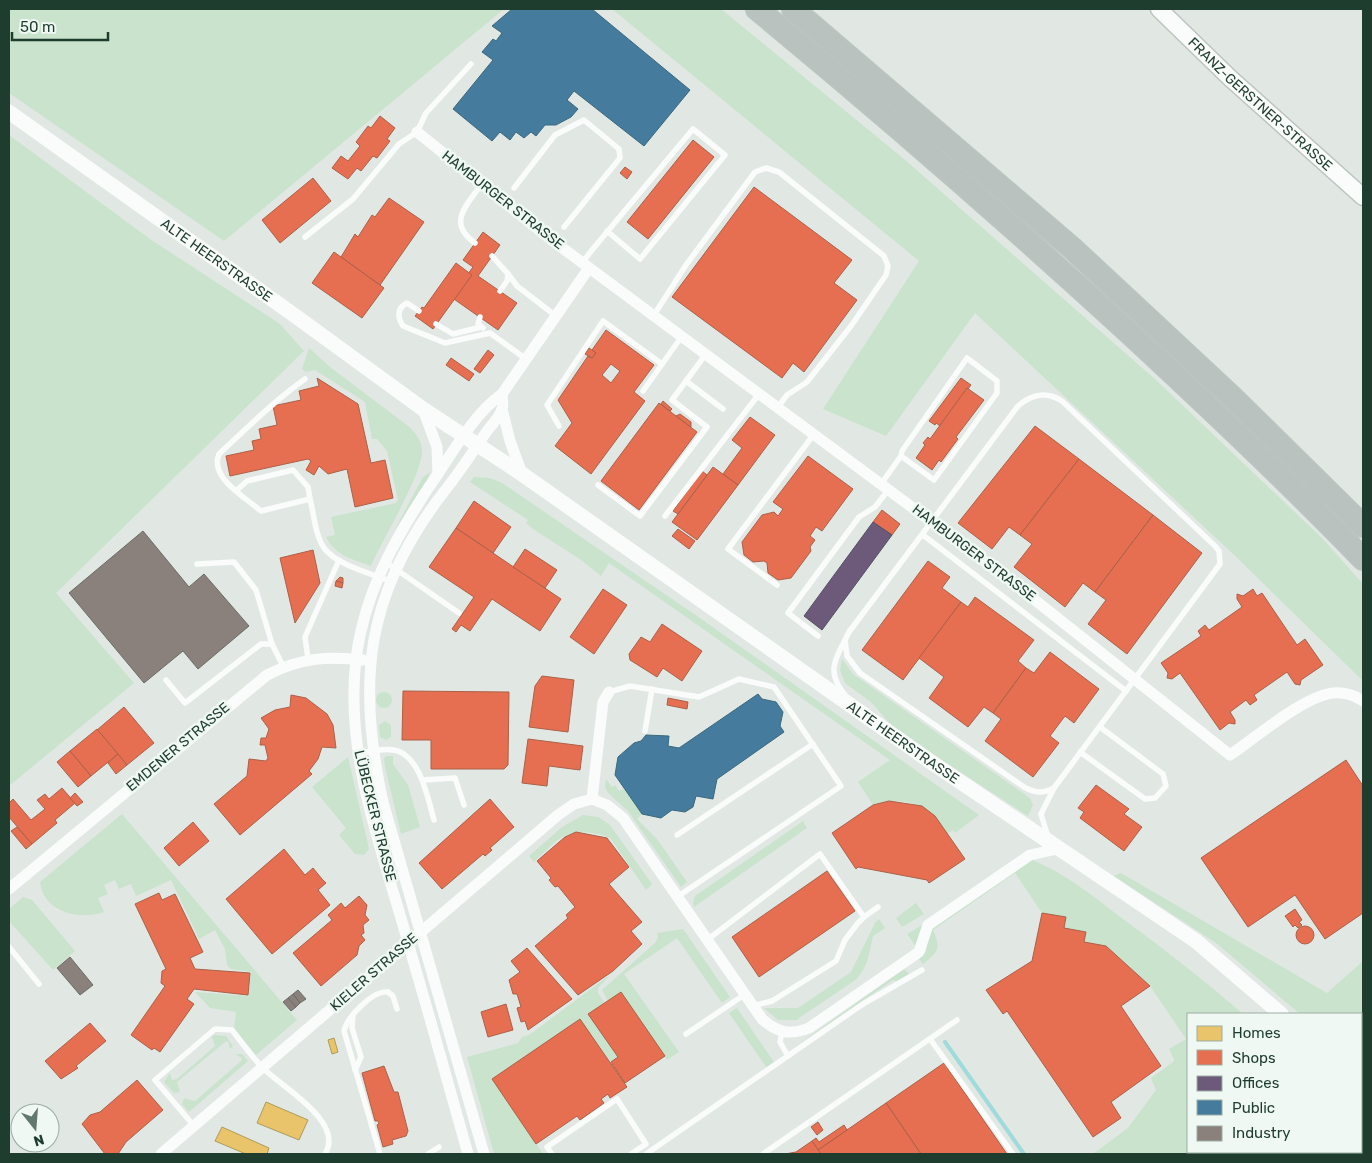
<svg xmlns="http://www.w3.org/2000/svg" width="1372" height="1163" font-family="Rubik,sans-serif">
<rect width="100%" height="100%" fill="#e1e8e4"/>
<g fill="#c9e3cc">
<path d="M9,9H504L224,241L9,93Z"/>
<path d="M612,9H721L904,159L1156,380L1322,538L1363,584V681L1232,553L975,313L886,436L823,409L919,261Z"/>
<path d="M9,135L150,239L280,324L304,351L56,593L134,683L9,786Z"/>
<path d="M309,348L330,367L408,426C415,432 421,440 422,449C424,472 382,540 371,566C352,559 336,556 326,537L335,535L331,517L396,503L398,500L387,451L377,439H372L365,402L315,370L306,372L302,369Z"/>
<path d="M430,472L427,480L394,531L423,477Z"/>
<path d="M474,477L490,478L502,483L697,616L979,815L955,833L953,830L947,834C928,805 908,795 873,805L858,782L890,760L609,563L601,576L581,560L533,529L526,523L528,520L470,482Z"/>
<path d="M842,659L853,674L1030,798L1033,805L1028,816L937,757L890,724L872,703L845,683L840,670Z"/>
<circle cx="384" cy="700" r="8"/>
<path d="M385,721L391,725V737L386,740L380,737L379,725Z"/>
<path d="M387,756H393V764L408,785L420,827L401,834L385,767L384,758Z"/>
<path d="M348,757L369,849L364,855L355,854L339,835L346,828L312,787Z"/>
<path d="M606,779L612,787L615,785L619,791L624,789L642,814L637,819L657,839L687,882L681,887L628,811L608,793L605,787Z"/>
<path d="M122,814L297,1020L256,1055L234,1028L236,1012L210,1008L195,992L248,996L251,972L231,969L227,965L225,949L215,930L199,939L171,880L136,896L131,884L119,889L115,880L104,885L108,894L98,898L104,912C80,921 43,912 40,882Z"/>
<path d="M583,815L598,817L610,825L652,884L646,890L611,839C604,835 599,834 592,833C562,829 555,843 534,862L529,856L562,827Z"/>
<path d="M803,821L807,828L694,907L693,903L695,896Z"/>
<path d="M1030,859C1065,873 1093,896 1123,919C1164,949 1204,980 1243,1014H1188V1152H1197L1193,1154H1093L1128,1128L1156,1090L1151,1078L1173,1062L1174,1059L1169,1049L1186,1039L1150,986L1106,946L1084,942L1085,932L1064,928L1066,917L1042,913L1015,873L933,930C941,948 939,951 923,964L919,959L926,952L929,931Z"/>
<path d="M1121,873L1327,993L1363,961V1022L1361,1023V1014H1300L1216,943L1114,876Z"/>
<path d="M23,897L32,900L75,951L53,970L9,921V909Z"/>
<path d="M916,903L924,914L902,927L896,918Z"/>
<path d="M879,919L885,928L873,936C869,953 868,969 854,981L796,1020H778L764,1008H798L851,972L875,923Z"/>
<path d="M924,924L917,948L907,934Z"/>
<path d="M683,929L730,997L722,1003L677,938L624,974L679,1052L667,1060L621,992L608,1001L602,990L655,943L658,938L657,933Z"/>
<path d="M904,969L909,974L897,981L893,980L792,1049Z"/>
<path d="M611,974L598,988V993L605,1003L589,1014L618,1057L611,1062L580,1019L492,1079L543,1154H494L467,1057L518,1043L522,1037L529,1035Z"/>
<path d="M737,1008L774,1062L766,1067L729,1013Z"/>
<path d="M215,1035L226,1036L233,1046L230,1049L228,1041L225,1042L177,1082L180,1092L174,1093L164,1082L170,1073L172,1080L177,1079L215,1046L212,1037Z"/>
<path d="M235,1054H242L248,1061L189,1112L182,1104L184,1098L195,1101L241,1061L242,1058Z"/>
<path d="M1276,1152H1336L1333,1154H1272Z"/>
</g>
<g fill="#e9c46a" stroke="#ac9c58">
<path d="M334,1038L338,1052L332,1054L328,1040Z"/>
<path d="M266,1102L308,1120L299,1140L257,1123Z"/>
<path d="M222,1127L269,1148L267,1154H246L215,1141Z"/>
</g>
<g fill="#e76f51" stroke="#ab6047" fill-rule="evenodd">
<path d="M380,116L395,128L387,139L390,141L377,158L373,156L361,171L357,168L348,179L332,168L341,156L348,161L360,146L356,142L368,126L371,128Z"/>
<path d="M693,140L714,157L648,239L627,222Z"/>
<path d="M625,167L632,172L627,179L620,173Z"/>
<path d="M313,178L331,201L280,243L262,220Z"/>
<path d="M754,187L852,260L834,283L857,300L804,372L793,363L782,378L672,297Z"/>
<path d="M389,198L424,222L380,285L341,257L355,234L358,237L372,215L375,217Z"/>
<path d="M483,232L500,245L478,276L517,303L498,330L451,297L473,267L463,260Z"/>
<path d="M334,252L384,288L362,318L312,283Z"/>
<path d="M456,263L472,275L433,329L415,316L422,307L424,308Z"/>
<path d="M606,330L654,365L634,392L645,401L591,474L555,446L572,423L558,400L588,356L592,358L596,353L592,350ZM611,364L620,371L611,383L602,375Z"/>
<path d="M589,348L596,353L592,358L585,354Z"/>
<path d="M488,350L494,355L480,373L474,369Z"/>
<path d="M451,358L474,374L469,381L446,365Z"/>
<path d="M317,378L358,404L371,463L385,460L393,498L355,507L347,469L328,474L319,466L314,475L306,470L311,461L308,459L230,476L226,456L254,450L252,441L261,439L259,429L277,425L273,406L301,400L299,391L319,386Z"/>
<path d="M961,378L971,385L940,426L936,423L935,425L929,421Z"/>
<path d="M967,388L984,400L956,437L958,439L941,462L939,460L932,470L916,458L925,445L923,443L928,437L930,439Z"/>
<path d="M663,401L672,409L670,411L661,404Z"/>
<path d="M659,403L697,432L639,510L601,481Z"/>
<path d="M680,414L691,422V427L676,416Z"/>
<path d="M750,417L775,435L738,485L723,474L742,448L732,440Z"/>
<path d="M1035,426L1079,459L1020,535L1009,527L992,549L958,523Z"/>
<path d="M808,456L853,489L822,531L816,527L810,536L815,540L810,547L811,551L791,578L778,580L768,573L767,563L764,561L753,562L744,555L742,542L762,515L774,512L778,516L783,509L773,502Z"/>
<path d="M1079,459L1153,515L1095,592L1083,583L1065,607L1014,567L1032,544L1020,535Z"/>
<path d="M713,467L738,485L697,540L672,522Z"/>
<path d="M702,471L707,475L678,514L673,511Z"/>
<path d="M474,501L511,527L493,553L456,528Z"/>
<path d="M882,510L900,524L892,535L873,522Z"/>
<path d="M1153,515L1202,553L1127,654L1088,624L1106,600L1095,592Z"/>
<path d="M456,528L561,599L540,631L492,599L470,631L461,625L456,632L452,629L474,597L429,567Z"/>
<path d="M678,529L695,541L689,549L672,536Z"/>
<path d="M525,549L557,570L545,588L513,567Z"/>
<path d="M313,550L320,583L295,623L280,558Z"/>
<path d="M928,561L950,577L942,588L961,602L903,680L862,650Z"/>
<path d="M340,577L343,578V583L336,581Z"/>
<path d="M336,581L343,583L342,588L335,586Z"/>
<path d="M603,589L627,605L594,654L570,637Z"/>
<path d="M1253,589L1257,596L1262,593L1297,645L1305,639L1323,665L1301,680L1300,685L1295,684L1287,672L1254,695L1257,700L1250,705L1246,700L1230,712L1235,720V724L1229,723L1220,730L1180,673L1172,679L1167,678L1168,673L1161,663L1201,636L1198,631L1205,625L1209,630L1242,607L1237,599V594L1243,596Z"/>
<path d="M975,597L1034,640L1018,661L1026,668L993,713L984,707L968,727L929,698L944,677L919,658L961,602L968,607Z"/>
<path d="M662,624L702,651L682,681L663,668L657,677L630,660L629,654L641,637L650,642Z"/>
<path d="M1050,652L1099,689L1074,723L1065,716L1050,736L1059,743L1033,777L985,741L1001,719L993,713L1026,668L1034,673Z"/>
<path d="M542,676L574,680L568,732L529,727L535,686Z"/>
<path d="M403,691L509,692L508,765L504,769H431V740H402Z"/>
<path d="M291,695L306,698L327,714L333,725L336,748L322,747L318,759L309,771L312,774L240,835L214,804L247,776L249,759L266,761L268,758L265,745H260L261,738H266L269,729L261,718L275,710L290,707Z"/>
<path d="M668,698L688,702L687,709L667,705Z"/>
<path d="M124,707L154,743L127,765L97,730Z"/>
<path d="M97,729L118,754L91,776L70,751Z"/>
<path d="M528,739L583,746L580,770L549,766L547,786L522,783Z"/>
<path d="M70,751L91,776L78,787L57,762Z"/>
<path d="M118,754L127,765L116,774L108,763Z"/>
<path d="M1346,760L1363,786V913L1325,939L1295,895L1248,927L1201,858Z"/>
<path d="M1096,785L1129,809L1124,814L1142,827L1124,851L1080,818L1084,812L1078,808Z"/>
<path d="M62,788L75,803L55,820L57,823L32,844L9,817V803L13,799L31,820L45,809L37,800L45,794L49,799Z"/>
<path d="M75,793L83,802L77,806L70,798Z"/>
<path d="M490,799L514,827L490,848L492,850L485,856L483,854L442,889L419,863Z"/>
<path d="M889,801L922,806L935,816L965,859L929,883L927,880L858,867L856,869L832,833L873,805Z"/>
<path d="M193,822L209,841L179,866L164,848Z"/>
<path d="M17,827L32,844L26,849L11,831Z"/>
<path d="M576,832L607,838L629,867L609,884L642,922L631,931L642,944L613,971L578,995L535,946L568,918L566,915L575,907L558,886L555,887L549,880L551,878L537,861L565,837Z"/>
<path d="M284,849L305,875L313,868L322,879L326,883L318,890L330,905L272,954L226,899Z"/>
<path d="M827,871L855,911L759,977L732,937Z"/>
<path d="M159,893L162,900L175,894L203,952L190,958L195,969L250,973L248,995L194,989L187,999L194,1004L160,1052L154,1048L152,1050L131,1035L165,986L161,983L162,971L166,969L135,904Z"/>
<path d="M359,896L367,905L365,915L369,920L363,925L364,933L361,935L365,940L359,946L357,955L321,986L293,953L332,920L328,915L341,903L345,908Z"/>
<path d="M1295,909L1302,920L1299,922L1302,925L1298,928L1295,925L1293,927L1285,916Z"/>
<path d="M1042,913L1066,917L1064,928L1086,932L1084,942L1106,946L1150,986L1121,1006L1161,1066L1111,1102L1121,1118L1093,1137L1007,1011L1003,1014L986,990L1032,961Z"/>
<circle cx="1305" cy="935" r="9"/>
<path d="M527,948L572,999L528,1030L525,1021L521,1022L517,1008L521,1007L517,994H513L509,980L520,972L511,961Z"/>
<path d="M621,992L665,1056L625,1083L611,1062L618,1057L588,1014Z"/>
<path d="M506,1004L513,1030L488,1037L481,1012Z"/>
<path d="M580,1019L627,1087L610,1098L608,1094L601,1099L604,1103L580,1120L577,1116L536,1144L492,1079Z"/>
<path d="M90,1023L106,1041L76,1066L78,1068L61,1079L45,1061Z"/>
<path d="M944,1063L1007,1154H921L886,1103Z"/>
<path d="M384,1066L394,1092H398L408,1131L406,1136L392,1140L393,1144L383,1147L377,1125L379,1123L378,1121H375L362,1073Z"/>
<path d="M137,1080L163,1110L126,1142L118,1154H105L82,1124L90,1115L100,1112Z"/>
<path d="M886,1103L921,1154H821L818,1150Z"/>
<path d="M818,1122L823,1130L817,1135L811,1127Z"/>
<path d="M844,1125L847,1130L818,1150L812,1141L816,1138L819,1142Z"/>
<path d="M812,1141L821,1154H785L796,1152Z"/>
</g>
<path fill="#6d597a" stroke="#555164" d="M873,522L892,535L822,630L804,616Z"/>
<g fill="#457b9d" stroke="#39687c">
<path d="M512,9H592L690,90L644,146L574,91L567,100L578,109L571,117L556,125H545L536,136L531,132L524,138L516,132L510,140L500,132L492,141L453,109L493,60L482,52L493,39L496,41L502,33L492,26Z"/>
<path d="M758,694L762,699L776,702L783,712L780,726L784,732L717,779L713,799L696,796L693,807L685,812L672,810L661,818L642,814L615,775L618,757L634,743L641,741L646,735L669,736L668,746L679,748Z"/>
</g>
<g fill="#8a817c" stroke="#6a6d65">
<path d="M143,531L189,587L204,574L249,626L198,669L183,651L144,683L69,593Z"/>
<path d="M70,957L93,985L80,995L57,968Z"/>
<path d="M298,990L306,999L300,1003L293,994Z"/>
<path d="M293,994L300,1003L296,1007L288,998Z"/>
<path d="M288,998L296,1007L291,1011L283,1002Z"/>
<path d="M1343,1152H1357L1360,1154H1343Z"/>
</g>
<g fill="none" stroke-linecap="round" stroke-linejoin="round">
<path stroke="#9edbda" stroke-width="4" d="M945,1042L1024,1154"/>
<g stroke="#bbc5bf" stroke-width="19">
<g id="secondary">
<path id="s2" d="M1159,9L1230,78L1363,197"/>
<path d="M1361,1056L1363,1054"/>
<path d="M1215,1154L1218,1152"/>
</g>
</g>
<g stroke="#bbc5c0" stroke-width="24">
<g id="motorway">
<path d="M757,9C883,113 1006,220 1126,330C1207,405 1287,480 1363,559"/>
<path d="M793,9L1072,248L1232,397L1363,526"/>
<path d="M1361,1077L1363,1080"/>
<path d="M1361,1106L1363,1109"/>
</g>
</g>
<g stroke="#fafcfb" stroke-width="5.5">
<path d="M514,188L555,135L584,120L619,149L620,158L564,227"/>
<path d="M305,237L353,199L399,144L417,132L426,113L471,64"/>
<path d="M475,243C447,223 466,206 481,185"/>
<path d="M492,256L508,274L507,281L500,291"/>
<path d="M582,263L592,250L693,129L725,155L640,259L607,231"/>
<path d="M508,274L517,286L556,316"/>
<path d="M419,311L407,303C397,308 397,317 403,326L445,343L490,333L526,359"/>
<path d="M654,315L686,265L755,172L766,168L779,172L884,256L888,266L886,275L851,326L807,382L787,395L778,407"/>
<path d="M480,317L478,324L483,328"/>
<path d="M436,324L453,334L481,327"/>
<path d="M305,379C274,401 247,428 219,454C209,478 246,498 261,511L310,499C314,514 315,535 324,548C338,566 370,573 390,581"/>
<path d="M686,381L723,409"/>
<path d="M643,391L682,336"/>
<path d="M559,426L547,405L603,321L662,364"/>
<path d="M881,484L901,456L902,451L967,358L997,381V393L934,480L901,456"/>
<path d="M598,485L640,516L707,427L672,400L706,354"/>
<path d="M237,490L247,481L293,470L308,487L310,499"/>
<path d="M665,516L759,394"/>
<path d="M923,535L1126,691"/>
<path d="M384,561L459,613"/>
<path d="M197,564L234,562L256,590L272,644L283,666"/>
<path d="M777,585L728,549L814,434"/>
<path d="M818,636L788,613L859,517L875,507L889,489"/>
<path d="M845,640L847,656L860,673L1024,787C1035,793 1042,794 1054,788L1220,564L1219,551L1215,546L1062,401C1046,391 1032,394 1018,406L849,632C837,657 824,670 845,695"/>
<path d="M308,659L305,637L339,560"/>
<path d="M166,680L185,703L261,644H272"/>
<path d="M609,692L630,686L699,697L739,679L774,687L841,786L677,897"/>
<path d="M645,731L652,689"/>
<path d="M1080,752L1145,799L1155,798L1166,786L1163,774L1100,727"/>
<path d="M359,753C369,752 383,748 393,750C420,753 428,799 434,820"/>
<path d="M423,780L455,778L464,805"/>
<path d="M677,835L813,744"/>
<path d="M1048,837L1041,814L1054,788"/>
<path d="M707,940L820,854L864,917"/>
<path d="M9,947L39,984"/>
<path d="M752,1006L772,1001L836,961L845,940L858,923L864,917L878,907"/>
<path d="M353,1015L352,1028L361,1057L355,1070"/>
<path d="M782,1032L780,1042L788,1056"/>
<path d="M686,1034L744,995"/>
<path d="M930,1039L1013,1154"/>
<path d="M194,1126L155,1080L215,1029L232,1030C242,1043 252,1057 264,1069C283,1088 345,1122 325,1154"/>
<path d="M380,1154L344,1031C347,1017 373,990 388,992L393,996L397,1009"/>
<path d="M428,1154L439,1147"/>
<path d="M552,1154L547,1147L617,1099L646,1144L631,1154"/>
<path d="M646,1154L863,1004L922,970"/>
<path d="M763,1154L957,1020"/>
</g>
<g stroke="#fafcfb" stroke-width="11">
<path d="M417,132L553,241L1006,577L1230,755C1255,738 1304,696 1333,693C1344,692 1354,695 1363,701"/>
<path d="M423,409L437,447L438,474"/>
<path d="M502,409L510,441L522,474"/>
<path d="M592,799L603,702L609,692"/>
<path d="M9,889L267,675C300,658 326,656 363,660"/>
<path d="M161,1154L558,815L574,804L592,799L607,805L623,818L762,1019C777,1032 789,1036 809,1028L919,952L928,925L1030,855L1057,849"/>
<path d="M468,1154C447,1078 425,1001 403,925C378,839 345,750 356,659C364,594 394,540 429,487C450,457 473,414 502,394L589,268"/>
<path d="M484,1154L383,802C356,681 366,593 443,493C459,473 473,452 487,431C492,425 500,416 502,409C504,405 502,398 502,394"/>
</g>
<g stroke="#fafcfb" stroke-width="15">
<path id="s1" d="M9,112L294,315L423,409L522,474L931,762L1196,941L1281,1014"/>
<path d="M1361,1033H1363"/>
</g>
<use href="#secondary" stroke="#fafcfb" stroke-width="16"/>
<use href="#motorway" stroke="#b9c2bf" stroke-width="21"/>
</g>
<g text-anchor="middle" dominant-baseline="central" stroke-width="5" stroke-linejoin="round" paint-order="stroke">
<g font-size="14" fill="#1e3d2f" stroke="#eff8f2">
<text stroke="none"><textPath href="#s2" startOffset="139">FRANZ-GERSTNER-STRASSE</textPath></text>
<text transform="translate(503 200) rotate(38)">HAMBURGER STRASSE</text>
<text stroke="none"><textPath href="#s1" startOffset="255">ALTE HEERSTRASSE</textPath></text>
<text transform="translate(974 553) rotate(37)">HAMBURGER STRASSE</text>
<text stroke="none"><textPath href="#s1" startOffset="1094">ALTE HEERSTRASSE</textPath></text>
<text transform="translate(178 747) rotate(-40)">EMDENER STRASSE</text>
<text transform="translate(375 816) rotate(76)">LÜBECKER STRASSE</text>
<text transform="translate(374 972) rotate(-41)">KIELER STRASSE</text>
</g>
</g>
<rect width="1372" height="1163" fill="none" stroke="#1e3d2f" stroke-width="20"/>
<rect x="1187" y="1013" width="175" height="140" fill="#eff8f2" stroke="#9bada4"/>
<rect x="1197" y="1026" width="25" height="15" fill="#e9c46a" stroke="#9bada4"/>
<text x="1232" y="1038" font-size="15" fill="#1e3d2f">Homes</text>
<rect x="1197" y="1050" width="25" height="15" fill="#e76f51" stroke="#9bada4"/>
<text x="1232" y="1063" font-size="15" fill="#1e3d2f">Shops</text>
<rect x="1197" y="1076" width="25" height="15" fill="#6d597a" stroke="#9bada4"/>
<text x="1232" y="1088" font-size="15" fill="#1e3d2f">Offices</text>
<rect x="1197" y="1100" width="25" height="15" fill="#457b9d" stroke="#9bada4"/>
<text x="1232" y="1113" font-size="15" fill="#1e3d2f">Public</text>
<rect x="1197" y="1126" width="25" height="15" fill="#8a817c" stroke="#9bada4"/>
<text x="1232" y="1138" font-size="15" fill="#1e3d2f">Industry</text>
<g transform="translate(35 1128) rotate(163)"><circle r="24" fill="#eff8f2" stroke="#9bada4"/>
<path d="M0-4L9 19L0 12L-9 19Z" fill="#62796e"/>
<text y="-8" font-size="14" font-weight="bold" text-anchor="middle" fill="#1e3d2f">N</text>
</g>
<path d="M12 32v8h96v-8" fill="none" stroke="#1e3d2f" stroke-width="2.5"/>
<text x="20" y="32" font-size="15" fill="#1e3d2f" stroke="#eff8f2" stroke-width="4" paint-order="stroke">50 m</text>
</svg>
